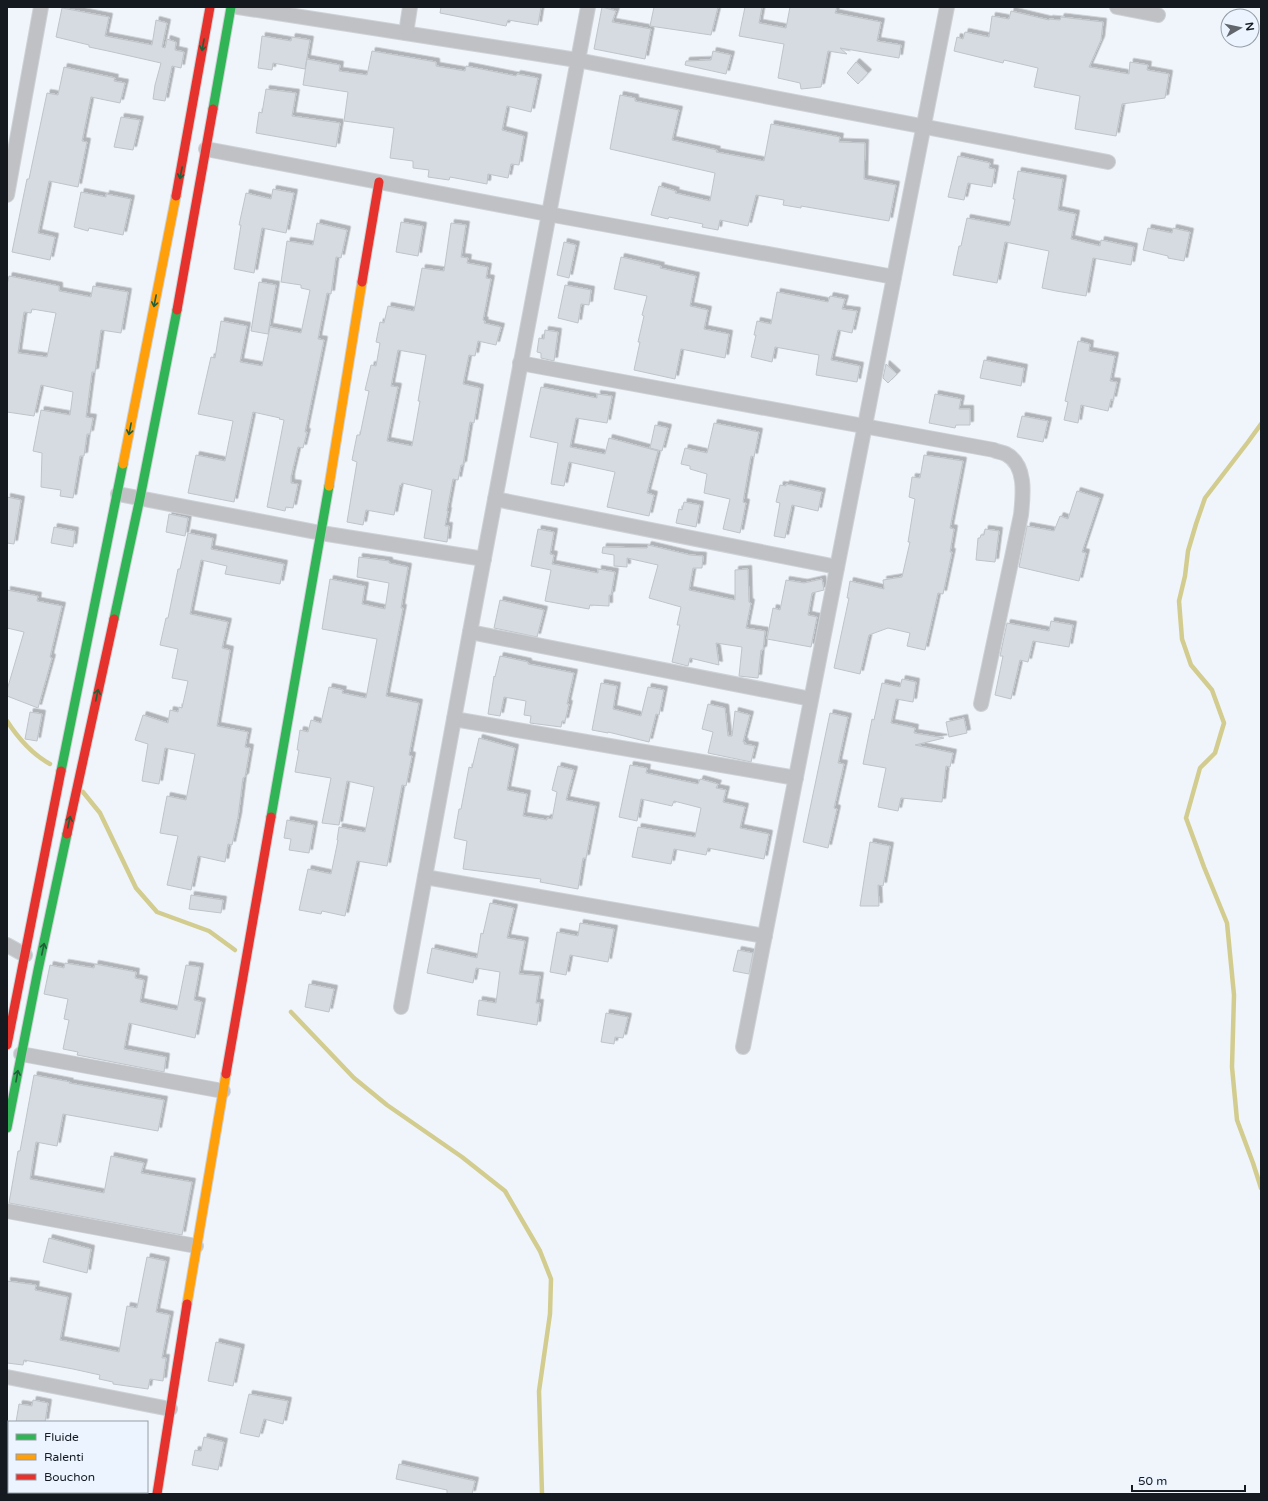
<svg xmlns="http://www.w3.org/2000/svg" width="1268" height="1501" font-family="'Varela Round',sans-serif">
<defs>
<filter id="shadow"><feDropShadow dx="3.5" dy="-3.5" stdDeviation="0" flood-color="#0004"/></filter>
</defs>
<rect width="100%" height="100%" fill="#f0f5fb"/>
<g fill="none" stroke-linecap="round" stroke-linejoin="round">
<g stroke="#d3cc8f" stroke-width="4.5">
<path d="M1261,424L1248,442L1205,498L1196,524L1188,551L1185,576L1179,601L1182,639L1191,665L1212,690L1224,723L1215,753L1200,768L1186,818L1204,867L1227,923L1234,995L1232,1067L1237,1120L1253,1163L1261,1188"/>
<path d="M7,721C18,738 32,754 50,764"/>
<path d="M83,792L100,813L136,888L157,912L209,931L235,950"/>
<path d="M291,1012L354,1078L387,1105L462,1157L505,1191L540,1251L551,1279L550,1314L539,1391L542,1494"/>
</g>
</g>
<g fill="#d6dbe1" stroke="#bec4c9" fill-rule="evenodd" filter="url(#shadow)">
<path d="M441,7H541L538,25L508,20L506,26L440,13Z"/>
<path d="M602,7L616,11L612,22L651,29L645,59L594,49Z"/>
<path d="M654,7H718L711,35L650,26Z"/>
<path d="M745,7H762L759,23L786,28L790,7H837L835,13L881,22L877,41L901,45L899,58L840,48L847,54L828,51L821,87L801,89L800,83L778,78L784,44L739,36Z"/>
<path d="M62,8L109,17L105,36L152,45L156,20L167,23L162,47L165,48L167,39L176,42L175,50L184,52L181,68L172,66L165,101L153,99L155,85L161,63L108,51L89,47V45L56,37Z"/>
<path d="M1011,11L1049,20V19L1060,20L1061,17L1103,22L1101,40L1089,67L1129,74L1130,62L1148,65L1147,70L1169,74L1165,98L1122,104L1116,136L1075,129L1080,96L1034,87L1038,68L1004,60L1003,63L954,51L957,37L963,39L965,32L989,37L992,16L1009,19Z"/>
<path d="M262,36L291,41L292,37L310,40L305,69L273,63L272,70L258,68Z"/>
<path d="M372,51L436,62V66L465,71L466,66L516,76L517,74L538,78L531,112L507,106L502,130L524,136L519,165L511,164L508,178L488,174L487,184L450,177L449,180L428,177L429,170L413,168V161L390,158L394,128L344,121L348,92L303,85L307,59L340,65L339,71L367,75Z"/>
<path d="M713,51L731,55L726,74L685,65L686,61L711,60Z"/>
<path d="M856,62L868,73L858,84L847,73Z"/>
<path d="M64,67L115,78L114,81L125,83L120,103L91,97L82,141L87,142L78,187L49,181L38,233L55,237L50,260L12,252L27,179H29L47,93L58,95Z"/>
<path d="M266,89L296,93L292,116L340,123L336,147L256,133L259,112L262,113Z"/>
<path d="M620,95L635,98V101L679,110L672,140L717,150L716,152L764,161L771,124L840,137L839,142L865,143L864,179L896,185L889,221L801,206V208L783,205L784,200L756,195L748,226L720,220L718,230L702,227L703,224L669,217L668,219L651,215L659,186L676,191L675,193L710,201L715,173L610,149Z"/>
<path d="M121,117L140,120L133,150L114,147Z"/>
<path d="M958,156L990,163L989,168L995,169L992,187L968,183L964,200L948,197Z"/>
<path d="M1018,171L1063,179L1058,210L1076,214L1071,239L1100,246L1101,240L1134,247L1131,265L1093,258L1086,296L1056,291L1042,288L1049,251L1005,242L997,283L953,275L959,246H961L967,218L1009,226L1010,225L1015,199H1013Z"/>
<path d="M273,189L294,193L286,233L262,228L254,273L234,269L241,225H239L246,193L271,199Z"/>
<path d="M81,192L106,197V194L131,199L123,235L89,228L88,231L74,227Z"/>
<path d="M401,222L423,226L418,256L396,252Z"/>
<path d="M317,223L347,230L341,258L336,257L331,294L327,293L318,339L324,340L305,432H307L303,448L298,447L291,477V483L298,484L293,508L286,507L285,511L267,507L284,420L279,419L280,418L253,412L234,502L188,493L196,455L225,461L233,421L198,414L211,357L215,358L221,321L247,326L240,362L262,366L270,327L301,333L310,290L301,288V285L281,282L287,241L313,245Z"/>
<path d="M451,223L466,225L461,257L468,258L467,263L488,267L486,278L491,279L483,320L485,321L484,323L501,327L496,345L478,341L475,356L469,355L463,384L480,388L474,423L470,422L463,465H461L458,480L453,479L447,511H448L445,526H449L447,542L424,538L432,490L402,483L401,486L400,485L394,515L366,510L363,525L347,522L357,462L352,460L357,435H360L369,391L365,390L371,365L376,366L380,343L376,342L380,322L384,323L388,306L414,311L422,268L444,271ZM398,350L426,355L418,401H420L412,446L387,441L398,387L391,386Z"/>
<path d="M1148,228L1172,233L1173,228L1190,232L1184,261L1168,258V256L1143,250Z"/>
<path d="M564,242L576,245L569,278L557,275Z"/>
<path d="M621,257L661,266L660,268L696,276L690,306L708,310L704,329L729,334L725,358L681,349L675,379L634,370L640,342H638L644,316L642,315L647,296L614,289Z"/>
<path d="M9,276L59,286V291L91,297L93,286L128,292L121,333L101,330L95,372H92L86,417L93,418L90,434H87L84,456H80L73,498L60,496L61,490L41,487L42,453L33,451L41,410L70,415L73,392L41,385L34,416L7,412V285ZM32,309L56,313L47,357L18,353L24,312L31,313Z"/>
<path d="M259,282L276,285L268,334L251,331Z"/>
<path d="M565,285L591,290L589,305L581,304L578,323L558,318Z"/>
<path d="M777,292L828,302L830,296L845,299L842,309L857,311L852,333L838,330L831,360L860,366L857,382L816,375L819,355L775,347L772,362L751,357L756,335H754L757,321L771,324Z"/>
<path d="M545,330L558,332L554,361L541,358V353L537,352L539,338L544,339Z"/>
<path d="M1078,341L1090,344L1089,351L1115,356L1110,381L1117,382L1113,400L1111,399L1108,411L1081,405L1078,423L1064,420L1068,402L1065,401Z"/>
<path d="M984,360L1024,368L1021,386L980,378Z"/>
<path d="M886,364L897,374L888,383L883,378Z"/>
<path d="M541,387L597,398V394L612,396L607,423L576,418L570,447L605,454L609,438L658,451L647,493L654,495L649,516L607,507L615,472L569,462L564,486L551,484L558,443L530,437Z"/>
<path d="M935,394L961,399L959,409H970V425H956L955,428L929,423Z"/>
<path d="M1022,416L1048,421L1043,442L1017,437Z"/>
<path d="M714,423L759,432L754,457L751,456L743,502L746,503L740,533L723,529L730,499L704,493L707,474L690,469V466L681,464L685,448L707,453Z"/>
<path d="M655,425L668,428L662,451L650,448Z"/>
<path d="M924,455L963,461L950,528L954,529L950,552H952L943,594L938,593L925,650L907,646L910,633L888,628L869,635L860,674L834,668L849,598H847L850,581L884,589L883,580L902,577L910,542H908L915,499L909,497L912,477L920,478Z"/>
<path d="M786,484L822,492L818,511L792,505L785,538L774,536L780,503L776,502L780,485L786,486Z"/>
<path d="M1077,491L1100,498L1082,552L1086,553L1079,581L1019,567L1027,526L1054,531L1060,516L1068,519Z"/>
<path d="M7,497L21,500L14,544L7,543Z"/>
<path d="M684,502L700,505L696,527L676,523L679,509L682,510Z"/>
<path d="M169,514L188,518L185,536L166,532Z"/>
<path d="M54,527L75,531L73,547L51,543Z"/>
<path d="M538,529L554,532L550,554L554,555L552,564L598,573V569L615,572L611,595H609V606L590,605L589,609L545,601L551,570L531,566Z"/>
<path d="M985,529L999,531L995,562L976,560L978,538H980L981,535H984Z"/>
<path d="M188,533L213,538L211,549L284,564L280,584L225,574L227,566L201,560L190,614L228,622L222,648L230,650L217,726L248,732L245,747L250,748L245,777L243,778L238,817L232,845L228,844L225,862L198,856L191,890L167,885L178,836L160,833L167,796L186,800L195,754L165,748L159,784L142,781L148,744L135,740L143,715L168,723L170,710L178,712L179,707L182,708L188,681L172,678L178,649L160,645L166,618H168L178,569H180Z"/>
<path d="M648,545L690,555L703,556L702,568H693L689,590L735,600V570L748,569L749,602L751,603L746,628L765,631L763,650H761L758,678L739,676L742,647L716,643L719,665L690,658L688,666L672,662L680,625H677L681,607L649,598L658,565L627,558V567L614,566V555L602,553L603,547L647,548Z"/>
<path d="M359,557L389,561V563L408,567L401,608H403L386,696L419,703L409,755L412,756L406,786L402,785L387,866L357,861L345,916L322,911L321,914L299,910L308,869L331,874L338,840H337L339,827L365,832L374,787L347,781L339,825L322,823L331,778L295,772L299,750H297L300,730L308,732L311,720L321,723L329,687L343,690L342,693L366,698L377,639L322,629L330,579L365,586L362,604L385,609L389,583L357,577Z"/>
<path d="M822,579L824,590L812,593L808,615L817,617L811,647L767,639L773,608L780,610L786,580L804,583Z"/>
<path d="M7,590L38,596L37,601L62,606L50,657L52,658L38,708L7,696V690L24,632L7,628Z"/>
<path d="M500,600L544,610L537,637L494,628Z"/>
<path d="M1051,621L1073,625L1069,647L1033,641L1028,662L1020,660L1011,699L995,695L1003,656H1000L1007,623L1049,631Z"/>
<path d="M500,656L528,662V664L574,673L567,704H569L565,721H562L561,727L530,723L531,716L524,715L526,701L504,697L500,716L488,714L494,676L495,677Z"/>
<path d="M902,679L916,682L913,702L896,699L891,723L915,728L914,733L944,738L915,745L953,753L950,767L946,766L942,802L901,798L898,811L878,807L886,768L863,764L872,719L874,720L882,683L900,687Z"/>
<path d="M601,683L617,686L613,709L641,716L648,687L664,690L659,715L656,714L649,742L608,732V733L592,730Z"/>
<path d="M708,704L725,708L728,736H732L735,711L750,715L743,742H745L744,744L755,746L751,762L708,753L713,732L702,729Z"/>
<path d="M30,712L42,714L37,741L25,739Z"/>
<path d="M830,713L848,717L838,763L844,764L834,808L837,809L828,848L803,842Z"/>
<path d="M964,718L967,733L949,737L946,722Z"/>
<path d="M479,738L515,748L507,790L527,794L523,816L547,820V818L552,819L557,792L552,790L558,766L574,770L566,800L596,806L586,858H583L578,889L540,882L541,879L463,869L467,841L454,838L459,809H461L469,767L472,768Z"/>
<path d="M630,765L647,768L646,773L698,784L700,779L718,784L716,788L726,790L723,802L745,807L740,828L769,834L764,859L708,848L706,855L674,849L671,864L632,857L638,827L695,837L701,808L674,801L672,806L641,799L637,821L619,817Z"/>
<path d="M287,820L314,825L309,853L289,850L291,839L284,838Z"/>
<path d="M870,842L890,846L883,886L878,885L879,906H860Z"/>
<path d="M191,895L223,900L221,913L189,909Z"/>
<path d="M490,903L514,908L507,938L525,941L519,974L540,976L536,1003H540L537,1025L477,1015L479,1000L496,1003L500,972L476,968L473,983L427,973L432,948L477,958L481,933L483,934Z"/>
<path d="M580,923L614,929L608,962L570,955L566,975L550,972L557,932L578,936Z"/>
<path d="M738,950L753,953L749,974L733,971Z"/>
<path d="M65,963L94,968L95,964L136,972L135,978L144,980L140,1002L177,1010L186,965L200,967L194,1000L202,1002L195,1038L129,1023L124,1049L166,1057L164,1072L77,1055L78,1052L63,1049L69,1020L64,1019L68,999L44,994L50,965L64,968Z"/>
<path d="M309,984L334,989L329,1012L305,1007Z"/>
<path d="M606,1013L628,1017L623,1038L615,1037L614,1044L601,1042Z"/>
<path d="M34,1075L70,1082L69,1083L164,1100L158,1131L63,1114L57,1146L36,1142L30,1179L104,1193L111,1156L144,1163L141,1173L192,1182L182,1235L9,1203L18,1151H20Z"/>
<path d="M49,1238L91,1249L87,1273L43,1262Z"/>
<path d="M147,1257L166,1261L156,1312L170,1315L162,1358H166L163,1381L150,1379L148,1389L113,1384V1382L99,1379L100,1375L73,1369L24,1360L23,1365L7,1363V1281L36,1285L35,1290L68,1297L60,1340L119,1352L127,1306L137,1308Z"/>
<path d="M216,1342L241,1348L233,1386L208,1381Z"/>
<path d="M249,1394L288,1401L283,1424L264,1419L259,1437L240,1433Z"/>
<path d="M33,1400L48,1403L45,1422H16L19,1404L32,1406Z"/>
<path d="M204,1437L224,1442L218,1470L192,1465L195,1450L201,1451Z"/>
<path d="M399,1464L475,1481L472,1494H447V1490L396,1479Z"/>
</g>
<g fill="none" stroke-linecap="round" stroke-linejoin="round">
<g stroke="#ced2d7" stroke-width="16">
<g id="street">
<path d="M238,7L577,60L1108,162"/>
<path d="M1117,7L1158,15"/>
<path d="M406,33L410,7"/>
<path d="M206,149L548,214L894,277"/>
<path d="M7,195L41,7"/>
<path d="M520,363L994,450C997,452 1002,452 1006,454C1027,465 1023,496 1021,515L981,704"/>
<path d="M118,494L321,533L484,559"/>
<path d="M495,499L837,567"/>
<path d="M470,632L811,699"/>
<path d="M454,719L796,778"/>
<path d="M425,877L765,936"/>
<path d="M7,945L25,955"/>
<path d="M401,1007L470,632L588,7"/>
<path d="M743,1047L947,7"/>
<path d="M21,1054L223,1091"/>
<path d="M7,1211L196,1246"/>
<path d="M7,1377L170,1409"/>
</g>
</g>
<g stroke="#ced2d7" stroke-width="11">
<g id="fast">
<path d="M213,109L231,7"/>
<path d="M114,619L140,498L177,310"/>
<path d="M61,771L123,464"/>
<path d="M271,817L329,486"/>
<path d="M7,1128L38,970L67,834"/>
</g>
</g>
<g stroke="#ced2d7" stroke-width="11">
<g id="slow">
<path d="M123,464L176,196"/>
<path d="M329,486L362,282"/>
<path d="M187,1304L226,1074"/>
</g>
</g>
<g stroke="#ced2d7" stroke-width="11">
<g id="jam">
<path d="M176,196L210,7"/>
<path d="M362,282L379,182"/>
<path d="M177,310L213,109"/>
<path d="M67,834L114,619"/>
<path d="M7,1045L61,771"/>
<path d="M226,1074L271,817"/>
<path d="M157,1494L187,1304"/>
</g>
</g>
<use href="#street" stroke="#bfc1c5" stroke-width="14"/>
<use href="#fast" stroke="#30b455" stroke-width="9"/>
<use href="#slow" stroke="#ff9f0a" stroke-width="9"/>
<use href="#jam" stroke="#e5322d" stroke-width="9"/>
</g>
<defs><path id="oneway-shaft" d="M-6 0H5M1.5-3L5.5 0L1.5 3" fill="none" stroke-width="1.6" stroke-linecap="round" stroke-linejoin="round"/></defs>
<g stroke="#215f38">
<use href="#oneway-shaft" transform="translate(203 45) rotate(100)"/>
<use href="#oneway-shaft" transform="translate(181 173) rotate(101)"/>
<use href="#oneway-shaft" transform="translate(155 301) rotate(101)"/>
<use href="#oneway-shaft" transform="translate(130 429) rotate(101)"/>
<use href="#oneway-shaft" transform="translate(97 695) rotate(-78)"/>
<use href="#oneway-shaft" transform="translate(69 822) rotate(-78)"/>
<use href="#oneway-shaft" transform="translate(43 949) rotate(-78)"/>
<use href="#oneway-shaft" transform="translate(17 1076) rotate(-80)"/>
</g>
<rect width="1268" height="1501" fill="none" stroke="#151a20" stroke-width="16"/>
<rect x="8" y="1421" width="140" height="72" fill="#ecf5ff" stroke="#969da6"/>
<rect x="16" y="1434" width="20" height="6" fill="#30b455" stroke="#969da6"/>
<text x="44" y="1441" font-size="12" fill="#151a20">Fluide</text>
<rect x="16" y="1454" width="20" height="6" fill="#ff9f0a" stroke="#969da6"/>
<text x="44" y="1461" font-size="12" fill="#151a20">Ralenti</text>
<rect x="16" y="1474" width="20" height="6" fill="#e5322d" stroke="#969da6"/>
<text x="44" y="1481" font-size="12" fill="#151a20">Bouchon</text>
<g transform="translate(1240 28) rotate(81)"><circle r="19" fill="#ecf5ff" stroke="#969da6"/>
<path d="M0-3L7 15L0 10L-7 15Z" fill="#62676d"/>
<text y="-6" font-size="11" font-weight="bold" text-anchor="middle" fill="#151a20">N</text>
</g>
<path d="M1132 1485v6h113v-6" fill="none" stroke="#151a20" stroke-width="2"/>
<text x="1138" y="1485" font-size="12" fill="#151a20" stroke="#ecf5ff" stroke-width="3" paint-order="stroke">50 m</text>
</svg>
